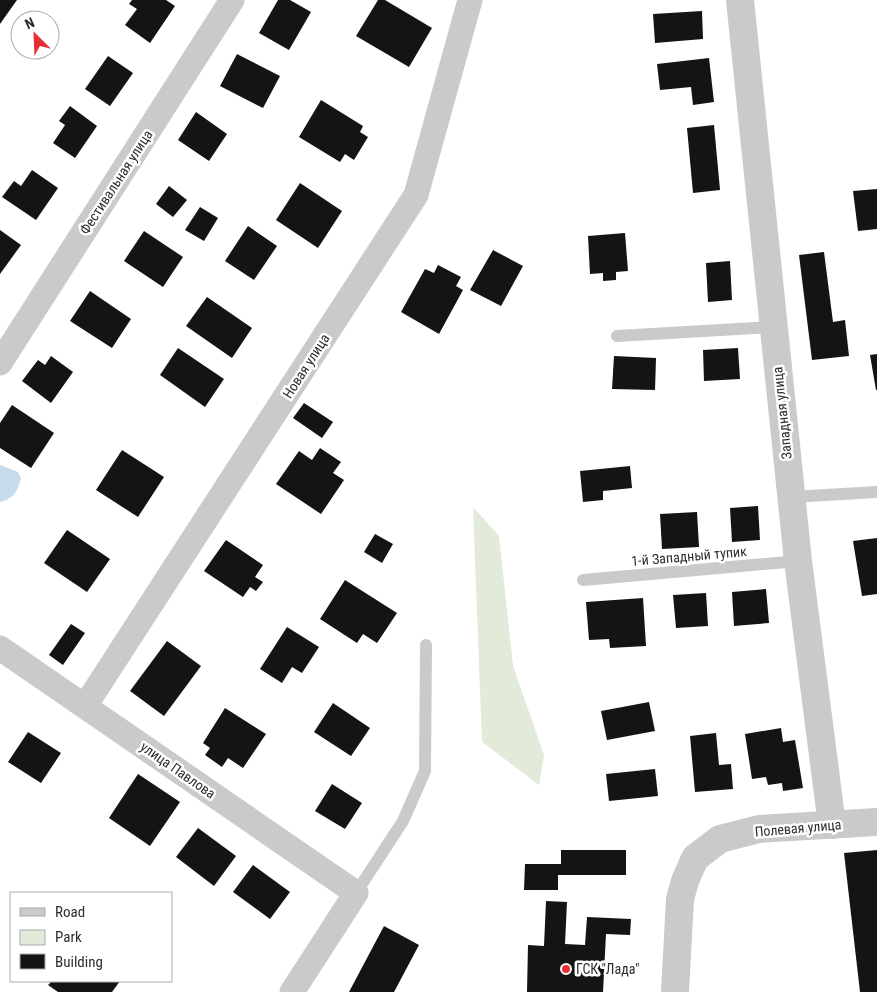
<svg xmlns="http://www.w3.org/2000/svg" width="877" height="992" font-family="'Roboto Condensed',sans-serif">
<rect width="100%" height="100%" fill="#fff"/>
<path fill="#e2eada" d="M473,507L499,536L513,666L544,755L539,785L482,742Z"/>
<path fill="#c6dbeb" d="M0,465L18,472L21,478C17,492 15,497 1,502L0,501Z"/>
<g fill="#141414">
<path d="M0,0H17L0,24Z"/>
<path d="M132,0H166L175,6L150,43L125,25L137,9L129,4Z"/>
<path d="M278,0H290L311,12L289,50L259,33Z"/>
<path d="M378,0H385L432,28L409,67L356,36Z"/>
<path d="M702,11L703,39L655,43L653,14Z"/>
<path d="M237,54L280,76L263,108L220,86Z"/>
<path d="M108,56L133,73L110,106L85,89Z"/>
<path d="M709,58L714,102L693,105L691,87L660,90L657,64Z"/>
<path d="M321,100L363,126L360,132L368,137L354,160L345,154L340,162L299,137Z"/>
<path d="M70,106L97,126L75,158L53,143L65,125L59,121Z"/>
<path d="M196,112L227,134L209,161L178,140Z"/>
<path d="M714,125L720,190L693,193L687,128Z"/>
<path d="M32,170L58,188L36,220L2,197L14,181L21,186Z"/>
<path d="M300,183L342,211L318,248L276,220Z"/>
<path d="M169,186L187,200L173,217L156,204Z"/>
<path d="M877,189V229L858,231L853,191Z"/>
<path d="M200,207L218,218L204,241L185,230Z"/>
<path d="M248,226L277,246L254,280L225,261Z"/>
<path d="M0,230L21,245L0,274Z"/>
<path d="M144,231L183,257L163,287L124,261Z"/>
<path d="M625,233L628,271L616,272V280L603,281V273L590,274L588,236Z"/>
<path d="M493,250L523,266L501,306L470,290Z"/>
<path d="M824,252L833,322L845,320L849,356L812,360L799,255Z"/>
<path d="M730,261L732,300L708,302L706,263Z"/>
<path d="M438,265L461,277L456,286L463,290L439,334L401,312L425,269L434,273Z"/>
<path d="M90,291L131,319L112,348L70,321Z"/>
<path d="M207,297L252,328L232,358L186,326Z"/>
<path d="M178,348L224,379L205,407L160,375Z"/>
<path d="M738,348L740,379L704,381L703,350Z"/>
<path d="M877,354V390H876L870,355Z"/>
<path d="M51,356L73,372L51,403L22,381L38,360L45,365Z"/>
<path d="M614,356L656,358L655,390L612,389Z"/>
<path d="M304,403L333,422L322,438L293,418Z"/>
<path d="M12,405L54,433L31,468L0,448V423Z"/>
<path d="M320,448L341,462L333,473L344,480L321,514L276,484L299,451L312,460Z"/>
<path d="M122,450L164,477L138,517L96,490Z"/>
<path d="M630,466L632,488L603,491V500L583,502L580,471Z"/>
<path d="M758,506L760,540L732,542L730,508Z"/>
<path d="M697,512L699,547L662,549L660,514Z"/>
<path d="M67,530L110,559L87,592L44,563Z"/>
<path d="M375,534L393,544L382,563L364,552Z"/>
<path d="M877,538V594L862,596L853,541Z"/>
<path d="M226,540L263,565L255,577L263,582L256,591L250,587L243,597L204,571Z"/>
<path d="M345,580L397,613L377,643L363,634L357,643L320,619Z"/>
<path d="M766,589L769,623L734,626L732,592Z"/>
<path d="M706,593L708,626L676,628L673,595Z"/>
<path d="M643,598L646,646L610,648L609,639L589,640L586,602Z"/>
<path d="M71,624L85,633L63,665L49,655Z"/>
<path d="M287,627L319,647L302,673L292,667L282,683L260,669Z"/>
<path d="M167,641L201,666L164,716L130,691Z"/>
<path d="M649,702L655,731L607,740L601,711Z"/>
<path d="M333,703L370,728L351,756L314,732Z"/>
<path d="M225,708L266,734L243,768L228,758L222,767L205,755L210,748L203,743Z"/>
<path d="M781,728L783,742L795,740L803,788L783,791L782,783L768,785L766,777L752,779L745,734Z"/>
<path d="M28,732L61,753L41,783L8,762Z"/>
<path d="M716,733L719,765L731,764L733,789L695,792L690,736Z"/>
<path d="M655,769L658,796L609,801L606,774Z"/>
<path d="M138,774L180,802L150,846L109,818Z"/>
<path d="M332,784L362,803L345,829L315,811Z"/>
<path d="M198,828L236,856L214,886L176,857Z"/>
<path d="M561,850H626V875H558V890H524L525,864H561Z"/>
<path d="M877,850V992H860L844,853Z"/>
<path d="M253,865L290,892L270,919L233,892Z"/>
<path d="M546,901L567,902L565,944L585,945L587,917L631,919L630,935L606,934L603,992H527L528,945L544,946Z"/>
<path d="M384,926L419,945L394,992H349Z"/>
<path d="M52,981H120L112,992H58L48,985Z"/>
</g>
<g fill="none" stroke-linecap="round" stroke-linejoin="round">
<g stroke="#cacaca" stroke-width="12">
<path d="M617,336L773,327"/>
<path d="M791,497L877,492"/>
<path d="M583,580L798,561"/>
<path d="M356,893L403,821L425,771L426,645"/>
</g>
<g stroke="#cacaca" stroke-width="25">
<path d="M0,363L232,0"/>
<path d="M0,648L356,893L292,992"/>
<path d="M85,706L416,195L470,0"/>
</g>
<g stroke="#cacaca" stroke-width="28">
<path d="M740,0L798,561L832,825"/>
<path d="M675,992L680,899L685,881L695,858L720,839L759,829L877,822"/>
</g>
</g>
<circle fill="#e42f35" stroke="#fff" stroke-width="2" cx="566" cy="969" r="5"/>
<g text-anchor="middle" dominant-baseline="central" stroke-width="5" stroke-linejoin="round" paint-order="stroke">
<g font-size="14" fill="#2d2d2d" stroke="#fff">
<text transform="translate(116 182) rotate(-57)">Фестивальная улица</text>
<text transform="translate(306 366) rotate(-57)">Новая улица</text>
<text transform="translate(782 413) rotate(-96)">Западная улица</text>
<text transform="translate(689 556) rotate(-5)">1-й Западный тупик</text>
<text transform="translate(178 770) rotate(35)">улица Павлова</text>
<text transform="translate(798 828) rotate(-5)">Полевая улица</text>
</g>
<g font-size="14" fill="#2d2d2d" stroke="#fff" text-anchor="start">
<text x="576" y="969">ГСК "Лада"</text>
</g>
</g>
<rect x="10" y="892" width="162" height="90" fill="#ffffff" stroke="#ababab"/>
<rect x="20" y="908" width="25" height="8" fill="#cacaca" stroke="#ababab"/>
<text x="55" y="917" font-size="15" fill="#2d2d2d">Road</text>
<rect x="20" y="930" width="25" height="15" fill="#e2eada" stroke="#ababab"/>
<text x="55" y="942" font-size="15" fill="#2d2d2d">Park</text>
<rect x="20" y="954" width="25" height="15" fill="#141414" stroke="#ababab"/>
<text x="55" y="967" font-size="15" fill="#2d2d2d">Building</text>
<g transform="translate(35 35) rotate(336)"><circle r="24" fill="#ffffff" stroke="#ababab"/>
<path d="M0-4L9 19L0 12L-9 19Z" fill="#e42f35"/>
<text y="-8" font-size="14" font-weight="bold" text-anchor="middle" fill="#2d2d2d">N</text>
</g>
</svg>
